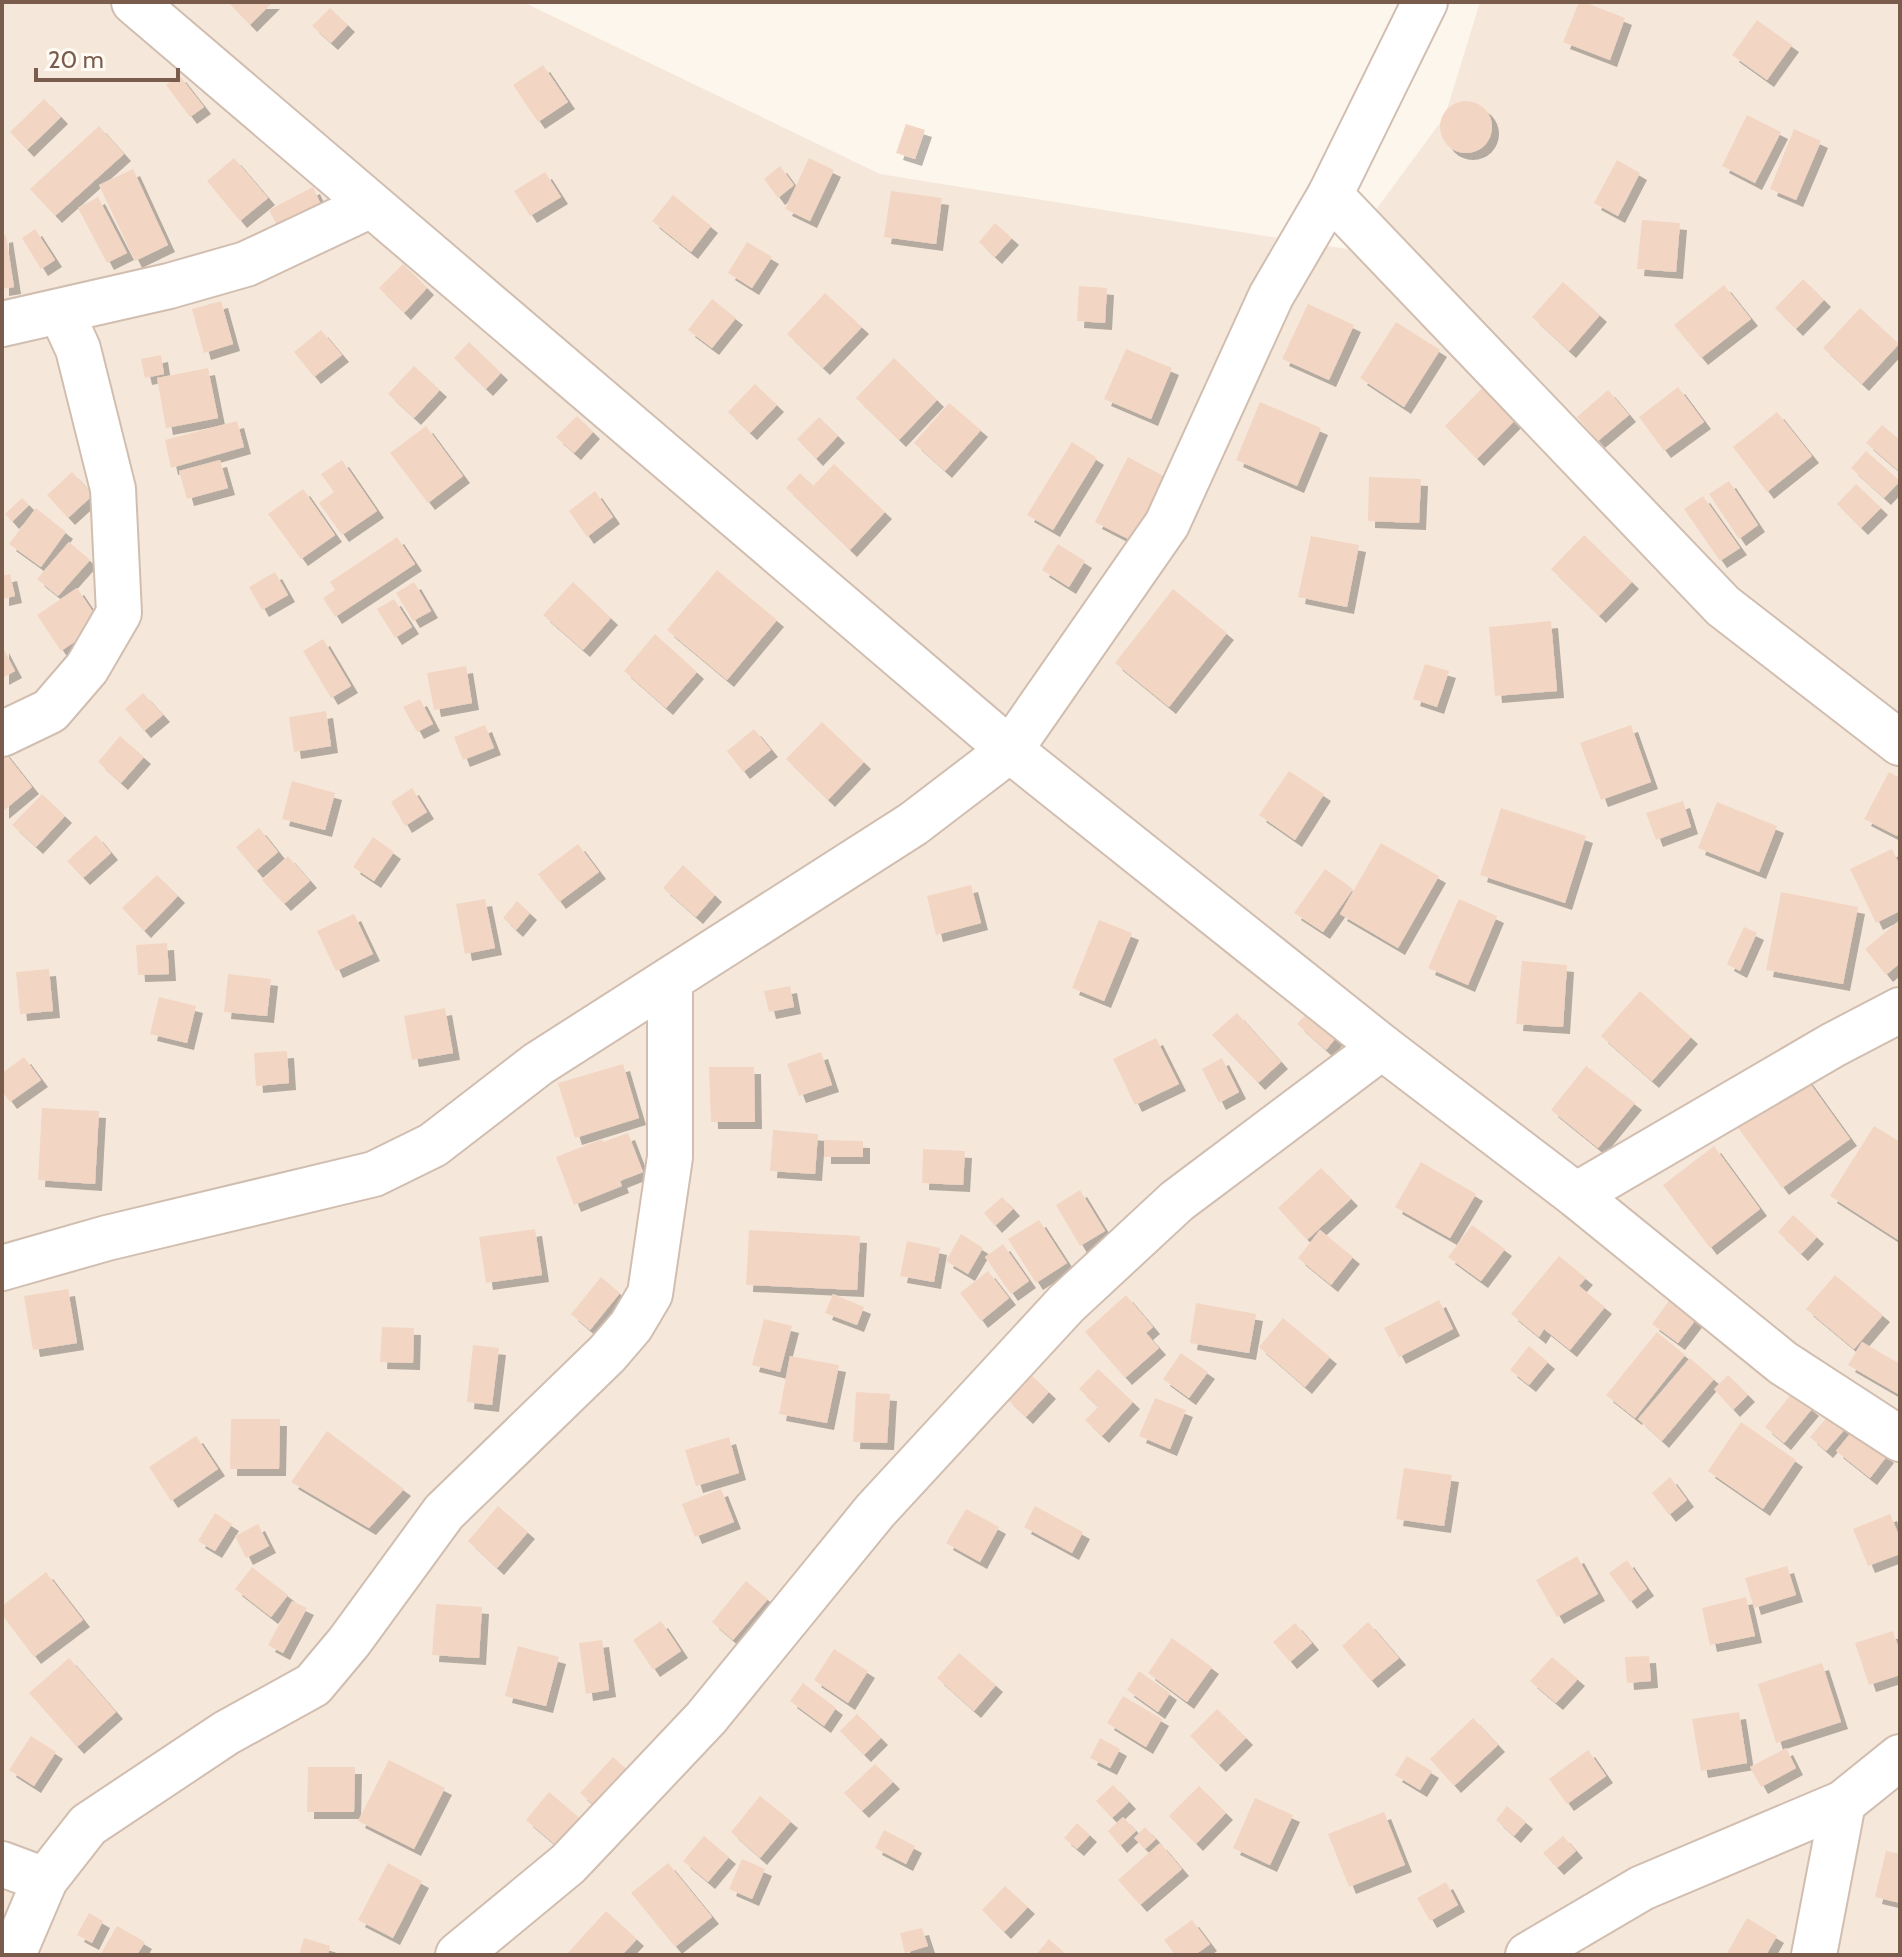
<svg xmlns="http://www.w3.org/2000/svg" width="1902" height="1957" font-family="Cabin,sans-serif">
<defs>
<filter id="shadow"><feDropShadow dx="7" dy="7" stdDeviation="0" flood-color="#0004"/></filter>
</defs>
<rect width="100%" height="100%" fill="#fdf6ec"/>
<path fill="#f5e8da" d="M2,2H523L880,174L1347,249L1445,116L1480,2H1900V1955H2Z"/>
<g fill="#f3d5c3" filter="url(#shadow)">
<path d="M228,2H273L250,25Z"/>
<path d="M1579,2H1584L1625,18L1610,60L1563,42Z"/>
<path d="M330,8L348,25L331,43L312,26Z"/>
<path d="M1757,20L1792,45L1767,80L1732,55Z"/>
<path d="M543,65L568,102L538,122L513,85Z"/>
<path d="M179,75L204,107L190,117L166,85Z"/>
<path d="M44,99L61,117L27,150L10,132Z"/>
<circle cx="1466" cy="127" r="26"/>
<path d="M1747,115L1781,132L1755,183L1722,166Z"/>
<path d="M906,124L925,130L915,159L896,153Z"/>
<path d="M99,126L124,154L55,216L30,189Z"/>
<path d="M1794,129L1821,141L1796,200L1770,189Z"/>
<path d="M234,158L268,198L240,221L207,181Z"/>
<path d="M809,158L834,170L810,221L785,209Z"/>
<path d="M1617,160L1640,173L1618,216L1594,203Z"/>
<path d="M780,166L794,185L778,198L764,179Z"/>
<path d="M133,169L168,245L135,261L99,185Z"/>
<path d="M545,172L561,197L530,216L514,191Z"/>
<path d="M313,187L321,205L278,227L269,210Z"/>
<path d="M891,191L942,198L936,244L884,237Z"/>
<path d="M673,195L711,226L691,252L652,221Z"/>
<path d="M98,197L127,253L107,263L78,208Z"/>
<path d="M1642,220L1680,223L1676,272L1637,269Z"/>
<path d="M995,223L1012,238L995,257L979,242Z"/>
<path d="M35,229L55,260L41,269L22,238Z"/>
<path d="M6,235L14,287L2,289V236Z"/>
<path d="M747,242L772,257L752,288L728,273Z"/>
<path d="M403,264L427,288L404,313L379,288Z"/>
<path d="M1803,279L1824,300L1796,329L1775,308Z"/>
<path d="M1563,282L1600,315L1569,351L1532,317Z"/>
<path d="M1724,285L1751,319L1701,358L1674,325Z"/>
<path d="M1079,286L1107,288L1105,323L1077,321Z"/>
<path d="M825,293L862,327L823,368L787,334Z"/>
<path d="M712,299L736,318L712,348L688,330Z"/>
<path d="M221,301L233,344L204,353L192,309Z"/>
<path d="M1308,304L1354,325L1329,380L1282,359Z"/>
<path d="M1860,308L1899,344L1862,384L1823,348Z"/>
<path d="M1396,322L1440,350L1404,407L1360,378Z"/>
<path d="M321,330L342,355L314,377L294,352Z"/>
<path d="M469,342L501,373L486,389L454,358Z"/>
<path d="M1126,349L1172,368L1151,419L1104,399Z"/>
<path d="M161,355L164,374L145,378L141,359Z"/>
<path d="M894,358L937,400L899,440L856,398Z"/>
<path d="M414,366L440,390L414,418L388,394Z"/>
<path d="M208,368L218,418L166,428L157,378Z"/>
<path d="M1492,378L1525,410L1477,459L1445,426Z"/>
<path d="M755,384L777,405L750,433L728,412Z"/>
<path d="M1678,387L1704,422L1664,451L1639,417Z"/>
<path d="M1608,390L1629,415L1598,441L1577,417Z"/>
<path d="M1260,402L1321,428L1297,486L1236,460Z"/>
<path d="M949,403L981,430L945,471L914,443Z"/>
<path d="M1777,412L1812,456L1767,492L1733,447Z"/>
<path d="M577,416L593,432L574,453L556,437Z"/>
<path d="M819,417L838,436L816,459L797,439Z"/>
<path d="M237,421L244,447L171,468L165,440Z"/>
<path d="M1882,425L1900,440V472L1866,443Z"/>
<path d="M426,426L463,476L428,503L390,453Z"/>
<path d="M1072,442L1097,458L1053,530L1027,515Z"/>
<path d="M1866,451L1900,481L1884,498L1851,468Z"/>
<path d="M1128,457L1169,479L1136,543L1095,522Z"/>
<path d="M220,460L228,488L187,499L179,471Z"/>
<path d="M342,460L377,511L342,535L319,503L334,492L321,474Z"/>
<path d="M834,464L885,512L850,550L786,488L800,473L813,486Z"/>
<path d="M72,472L93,495L68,518L47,495Z"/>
<path d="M1369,477L1421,479L1419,523L1368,521Z"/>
<path d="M1729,481L1758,525L1739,539L1709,494Z"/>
<path d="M1856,484L1881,508L1861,528L1837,504Z"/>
<path d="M303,489L335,535L301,559L268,514Z"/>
<path d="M595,491L613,517L587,537L569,511Z"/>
<path d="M1703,496L1740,548L1720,561L1684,509Z"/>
<path d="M22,498L29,505L12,522L5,514Z"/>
<path d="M36,508L66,532L41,567L9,544Z"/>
<path d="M1584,535L1632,582L1599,616L1551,569Z"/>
<path d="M1311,536L1359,545L1347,607L1298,597Z"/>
<path d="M397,537L415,564L335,617L323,598L335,590L330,582Z"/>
<path d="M69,542L90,560L58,596L37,579Z"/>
<path d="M1058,544L1085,561L1069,587L1042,570Z"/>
<path d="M717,570L777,620L727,680L667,630Z"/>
<path d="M275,572L288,595L262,610L249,587Z"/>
<path d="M10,574L15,596L2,599V576Z"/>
<path d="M414,582L431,611L413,621L396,593Z"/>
<path d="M573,582L611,618L583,650L543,615Z"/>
<path d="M77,588L101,624L61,651L37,615Z"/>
<path d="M1173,589L1227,633L1169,707L1115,663Z"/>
<path d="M394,599L412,627L395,638L377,609Z"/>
<path d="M1551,621L1557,691L1495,696L1489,627Z"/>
<path d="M655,634L697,672L666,708L624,671Z"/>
<path d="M323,639L351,686L331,698L303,651Z"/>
<path d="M2,646L15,671L2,678Z"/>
<path d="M1425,664L1449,671L1437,707L1413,699Z"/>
<path d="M466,666L472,703L434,710L427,673Z"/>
<path d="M143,693L163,715L144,731L125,709Z"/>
<path d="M420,699L433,724L417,732L403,707Z"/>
<path d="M326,711L331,746L294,752L289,717Z"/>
<path d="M822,722L864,762L828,800L786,759Z"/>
<path d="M485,725L494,748L463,760L454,737Z"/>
<path d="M1631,725L1651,782L1601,800L1580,743Z"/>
<path d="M754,729L771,750L743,772L727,751Z"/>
<path d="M120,736L144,757L121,783L98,762Z"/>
<path d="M2,749L32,787L2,812Z"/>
<path d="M1289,771L1324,794L1295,840L1259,815Z"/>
<path d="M1889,772L1900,778V830L1897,836L1864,819Z"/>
<path d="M292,781L335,793L325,830L282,819Z"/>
<path d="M412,788L427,812L405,826L391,802Z"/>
<path d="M42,794L65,816L36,847L12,825Z"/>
<path d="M1683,801L1691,827L1656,840L1646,813Z"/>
<path d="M1717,802L1777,826L1759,872L1698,848Z"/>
<path d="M1501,808L1586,836L1565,903L1480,875Z"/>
<path d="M259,828L278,852L256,871L236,847Z"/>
<path d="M96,835L111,853L83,878L67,861Z"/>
<path d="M373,837L394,852L374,881L353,867Z"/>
<path d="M1381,843L1439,876L1398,948L1340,914Z"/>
<path d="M578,844L599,872L559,902L538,874Z"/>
<path d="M1892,849L1900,866V911L1876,923L1850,869Z"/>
<path d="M288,856L310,881L284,904L262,880Z"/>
<path d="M683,865L715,895L696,917L663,888Z"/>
<path d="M1325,869L1353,889L1323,932L1294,913Z"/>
<path d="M157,875L178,896L144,931L122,908Z"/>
<path d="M971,885L981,923L936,935L927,896Z"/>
<path d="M1781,892L1858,907L1843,984L1766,970Z"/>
<path d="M485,899L495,948L465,954L456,904Z"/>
<path d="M1459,899L1497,916L1468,985L1428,968Z"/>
<path d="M517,901L530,913L516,930L503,918Z"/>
<path d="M354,914L373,954L336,971L317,931Z"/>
<path d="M1099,920L1132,933L1104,1001L1072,988Z"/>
<path d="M1900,920V963L1886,975L1865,949Z"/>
<path d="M1744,927L1757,933L1740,971L1727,964Z"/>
<path d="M167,943L169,974L138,975L136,945Z"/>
<path d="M1522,961L1567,965L1563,1027L1516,1024Z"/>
<path d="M49,969L53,1011L20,1014L16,972Z"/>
<path d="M228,974L271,979L267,1016L224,1012Z"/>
<path d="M790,986L794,1007L769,1012L764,991Z"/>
<path d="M1640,991L1691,1037L1652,1081L1601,1036Z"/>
<path d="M159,997L196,1006L187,1043L150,1034Z"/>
<path d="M445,1008L453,1053L412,1060L404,1016Z"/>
<path d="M1312,1008L1339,1034L1326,1050L1297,1024Z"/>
<path d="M1237,1013L1281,1062L1258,1083L1212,1035Z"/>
<path d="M1156,1038L1179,1084L1135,1105L1113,1059Z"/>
<path d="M287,1051L289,1083L256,1086L254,1053Z"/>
<path d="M821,1052L832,1085L799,1096L787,1064Z"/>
<path d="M24,1057L41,1080L10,1102L2,1091V1073Z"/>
<path d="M1222,1058L1239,1092L1219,1103L1202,1069Z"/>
<path d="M623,1064L639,1118L575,1138L558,1083Z"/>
<path d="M1586,1066L1635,1103L1598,1148L1551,1110Z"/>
<path d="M709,1067H754L755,1122H711Z"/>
<path d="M1801,1071L1850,1139L1782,1188L1733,1121Z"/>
<path d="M42,1108L99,1111L95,1184L38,1180Z"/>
<path d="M1874,1126L1900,1142V1241L1830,1196Z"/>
<path d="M773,1130L818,1134L815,1174L770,1171Z"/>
<path d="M628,1133L643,1172L620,1181L622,1186L574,1205L556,1157L602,1139L603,1142Z"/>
<path d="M824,1140L863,1141V1157H824Z"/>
<path d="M1714,1146L1760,1209L1710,1248L1663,1185Z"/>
<path d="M923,1149L965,1151L963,1185L922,1183Z"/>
<path d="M1421,1162L1476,1194L1450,1238L1395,1207Z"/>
<path d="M1321,1168L1351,1199L1307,1240L1278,1208Z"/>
<path d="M1080,1190L1105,1231L1080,1246L1056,1205Z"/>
<path d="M1002,1197L1013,1209L995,1226L984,1213Z"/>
<path d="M1793,1215L1817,1237L1801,1254L1778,1232Z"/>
<path d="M1039,1220L1067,1263L1036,1283L1008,1239Z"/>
<path d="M1472,1225L1505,1249L1481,1281L1448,1257Z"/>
<path d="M535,1229L542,1275L486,1283L479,1237Z"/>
<path d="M749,1230L860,1236L857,1290L746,1285Z"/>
<path d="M1320,1230L1353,1257L1331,1285L1298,1258Z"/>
<path d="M961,1234L983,1248L968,1274L946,1261Z"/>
<path d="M907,1241L940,1248L934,1282L900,1276Z"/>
<path d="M1003,1244L1029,1281L1011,1294L985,1257Z"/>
<path d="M1559,1256L1586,1278L1579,1286L1605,1307L1570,1350L1544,1329L1539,1337L1511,1314Z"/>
<path d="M988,1271L1009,1298L981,1321L960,1293Z"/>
<path d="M1835,1275L1883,1315L1854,1349L1806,1309Z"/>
<path d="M601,1277L620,1293L590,1330L571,1314Z"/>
<path d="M68,1289L77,1343L33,1350L24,1296Z"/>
<path d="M833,1294L864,1307L857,1325L825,1313Z"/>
<path d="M1126,1295L1153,1327L1146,1333L1159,1348L1125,1378L1085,1332Z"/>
<path d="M1671,1298L1697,1318L1678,1343L1652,1324Z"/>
<path d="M1439,1300L1453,1329L1399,1357L1384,1328Z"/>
<path d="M1196,1303L1256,1314L1249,1353L1190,1343Z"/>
<path d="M1283,1318L1330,1357L1305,1387L1259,1347Z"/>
<path d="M764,1319L792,1326L780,1372L752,1365Z"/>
<path d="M382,1327L414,1328L413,1363L380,1362Z"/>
<path d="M1657,1332L1685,1355L1635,1418L1606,1395Z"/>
<path d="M1862,1342L1900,1364V1395L1848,1365Z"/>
<path d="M473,1345L499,1348L492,1405L467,1402Z"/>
<path d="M1529,1346L1548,1362L1529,1385L1510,1370Z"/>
<path d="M1181,1353L1208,1372L1189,1398L1163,1379Z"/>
<path d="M790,1356L839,1365L827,1423L779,1414Z"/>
<path d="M1690,1358L1714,1379L1662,1441L1638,1419Z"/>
<path d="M1098,1369L1133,1402L1102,1436L1085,1420L1098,1407L1079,1389Z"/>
<path d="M1029,1373L1049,1392L1026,1417L1006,1398Z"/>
<path d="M1728,1375L1748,1395L1733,1410L1714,1389Z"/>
<path d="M856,1392L890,1394L887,1443L853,1442Z"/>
<path d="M1792,1393L1812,1409L1784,1443L1765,1427Z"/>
<path d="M1155,1398L1186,1410L1170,1449L1139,1436Z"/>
<path d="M1829,1415L1845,1429L1826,1451L1810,1437Z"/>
<path d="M231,1419H280L279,1469H230Z"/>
<path d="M1741,1422L1796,1460L1763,1509L1708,1471Z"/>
<path d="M1854,1429L1887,1456L1870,1478L1836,1451Z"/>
<path d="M327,1431L404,1489L369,1528L291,1482Z"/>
<path d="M196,1436L218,1469L171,1501L149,1467Z"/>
<path d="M729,1437L739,1473L696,1486L685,1450Z"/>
<path d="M1404,1468L1452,1475L1444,1526L1396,1519Z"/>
<path d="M1670,1477L1687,1500L1669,1515L1652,1493Z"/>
<path d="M721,1489L734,1522L695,1537L682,1504Z"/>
<path d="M498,1506L528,1532L497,1568L468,1541Z"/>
<path d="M1035,1506L1083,1532L1072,1553L1024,1527Z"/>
<path d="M966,1509L999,1527L980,1562L946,1543Z"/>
<path d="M215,1513L232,1524L215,1551L198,1541Z"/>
<path d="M1890,1514L1900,1538V1554L1868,1566L1853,1529Z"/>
<path d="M258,1524L269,1546L246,1558L235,1536Z"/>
<path d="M1577,1556L1598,1594L1557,1617L1536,1580Z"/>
<path d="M1627,1560L1647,1589L1630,1602L1609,1573Z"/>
<path d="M1787,1566L1796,1595L1754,1608L1745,1578Z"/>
<path d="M252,1567L288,1595L271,1617L235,1589Z"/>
<path d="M46,1572L83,1620L34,1657L2,1615V1606Z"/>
<path d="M746,1581L768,1599L733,1640L712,1622Z"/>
<path d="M1746,1597L1755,1636L1710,1645L1702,1608Z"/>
<path d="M292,1601L307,1608L283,1653L268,1645Z"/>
<path d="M436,1604L482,1607L479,1658L432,1655Z"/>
<path d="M661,1621L681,1651L653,1670L633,1640Z"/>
<path d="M1368,1622L1399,1658L1371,1681L1342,1646Z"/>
<path d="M1295,1623L1312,1643L1290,1662L1273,1642Z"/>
<path d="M1893,1631L1900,1652V1675L1869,1685L1855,1643Z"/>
<path d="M1172,1638L1212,1667L1187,1702L1148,1673Z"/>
<path d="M602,1640L609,1690L586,1694L579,1643Z"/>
<path d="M518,1646L559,1657L546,1706L505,1696Z"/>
<path d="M834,1649L868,1671L848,1703L814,1680Z"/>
<path d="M959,1653L996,1685L974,1711L937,1678Z"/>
<path d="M1649,1656L1651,1681L1627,1683L1625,1657Z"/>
<path d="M1552,1657L1578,1679L1556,1703L1530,1681Z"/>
<path d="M69,1658L116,1712L77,1747L29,1693Z"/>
<path d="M1822,1663L1841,1722L1776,1743L1758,1684Z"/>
<path d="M1139,1671L1170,1693L1158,1712L1127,1690Z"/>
<path d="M803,1683L836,1708L824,1726L790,1701Z"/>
<path d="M1123,1696L1162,1719L1146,1747L1107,1723Z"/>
<path d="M1217,1709L1246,1738L1219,1765L1190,1736Z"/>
<path d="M1739,1712L1747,1763L1701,1771L1692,1719Z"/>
<path d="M857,1714L881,1738L864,1755L840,1731Z"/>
<path d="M1473,1718L1498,1745L1454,1786L1430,1759Z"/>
<path d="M31,1736L56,1752L34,1786L9,1770Z"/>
<path d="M1100,1738L1120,1749L1110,1768L1090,1758Z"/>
<path d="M1786,1748L1796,1768L1761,1787L1750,1767Z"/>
<path d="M1588,1750L1606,1776L1567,1804L1549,1779Z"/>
<path d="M1407,1756L1432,1771L1420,1790L1395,1775Z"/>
<path d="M613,1757L631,1773L598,1809L580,1793Z"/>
<path d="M389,1760L445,1788L414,1849L358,1821Z"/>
<path d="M875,1764L893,1782L862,1811L844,1793Z"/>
<path d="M308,1767H355L354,1812H307Z"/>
<path d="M1113,1785L1129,1802L1112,1818L1096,1801Z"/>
<path d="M1199,1786L1226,1813L1196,1844L1169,1816Z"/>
<path d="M549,1792L581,1819L558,1847L526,1820Z"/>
<path d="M760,1796L791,1821L760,1858L731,1832Z"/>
<path d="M1255,1798L1293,1815L1270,1865L1233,1848Z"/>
<path d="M1507,1806L1526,1822L1514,1836L1496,1820Z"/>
<path d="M1384,1812L1405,1865L1349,1887L1328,1834Z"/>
<path d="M1123,1817L1136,1831L1120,1846L1108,1831Z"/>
<path d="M1077,1823L1090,1835L1077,1849L1064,1838Z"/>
<path d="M1145,1827L1156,1839L1145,1849L1134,1838Z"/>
<path d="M884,1830L915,1846L906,1864L875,1848Z"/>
<path d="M704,1836L729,1857L708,1882L683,1861Z"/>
<path d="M1563,1836L1576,1851L1557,1868L1543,1853Z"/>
<path d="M1160,1843L1182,1869L1140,1905L1118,1880Z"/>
<path d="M1886,1851L1900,1854V1903L1875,1897Z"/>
<path d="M742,1859L765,1869L752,1899L729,1889Z"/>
<path d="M388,1863L422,1881L393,1938L358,1920Z"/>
<path d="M668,1863L712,1917L675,1947L631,1893Z"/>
<path d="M1446,1882L1458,1905L1430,1921L1417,1898Z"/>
<path d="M1005,1886L1028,1907L1004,1932L982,1910Z"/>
<path d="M606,1911L637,1939L622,1955H566Z"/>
<path d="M89,1913L103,1921L92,1943L77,1935Z"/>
<path d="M1747,1918L1777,1936L1766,1955H1726Z"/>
<path d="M1192,1920L1210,1944L1195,1955H1175L1164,1940Z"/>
<path d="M117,1926L145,1942L137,1955H100Z"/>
<path d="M922,1928L928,1946L905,1953L900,1933Z"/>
<path d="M304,1938L330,1946L328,1955H299Z"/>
<path d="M1049,1939L1067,1955H1036Z"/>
</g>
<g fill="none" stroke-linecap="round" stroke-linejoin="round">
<g stroke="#d1beb0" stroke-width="48">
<g id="minor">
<path d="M134,2L1010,750L1382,1047L1576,1195L1783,1363L1900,1439"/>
<path d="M1330,195L1723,606L1900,743"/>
<path d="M2,324L169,286L246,264L371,205"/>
<path d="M2,734L50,711L87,668L119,613L113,489L78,349L61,312"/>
<path d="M1576,1195L1833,1045L1900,1010"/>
<path d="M2,1268L107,1238L374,1174L433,1145L538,1064L913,824L1010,750L1167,524L1271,296L1330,195L1425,2"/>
<path d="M2,1864L45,1880"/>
<path d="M13,1955L45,1880L88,1825L226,1733L313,1685L349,1642L444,1512L607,1354L631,1326L650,1294L670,1157V980"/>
<path d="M458,1955L568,1864L706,1718L875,1511L1066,1304L1177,1201L1382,1047"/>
<path d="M1528,1955L1642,1888L1843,1803"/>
<path d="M1814,1955L1843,1803L1900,1757"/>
</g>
</g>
<use href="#minor" stroke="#fff" stroke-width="44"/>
</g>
<rect width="1902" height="1957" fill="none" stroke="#7a5c4d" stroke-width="8"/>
<path d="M36 68v12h142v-12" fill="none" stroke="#7a5c4d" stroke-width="4"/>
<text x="48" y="68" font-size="24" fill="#7a5c4d" stroke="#fffaf3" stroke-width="6" paint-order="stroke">20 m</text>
</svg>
